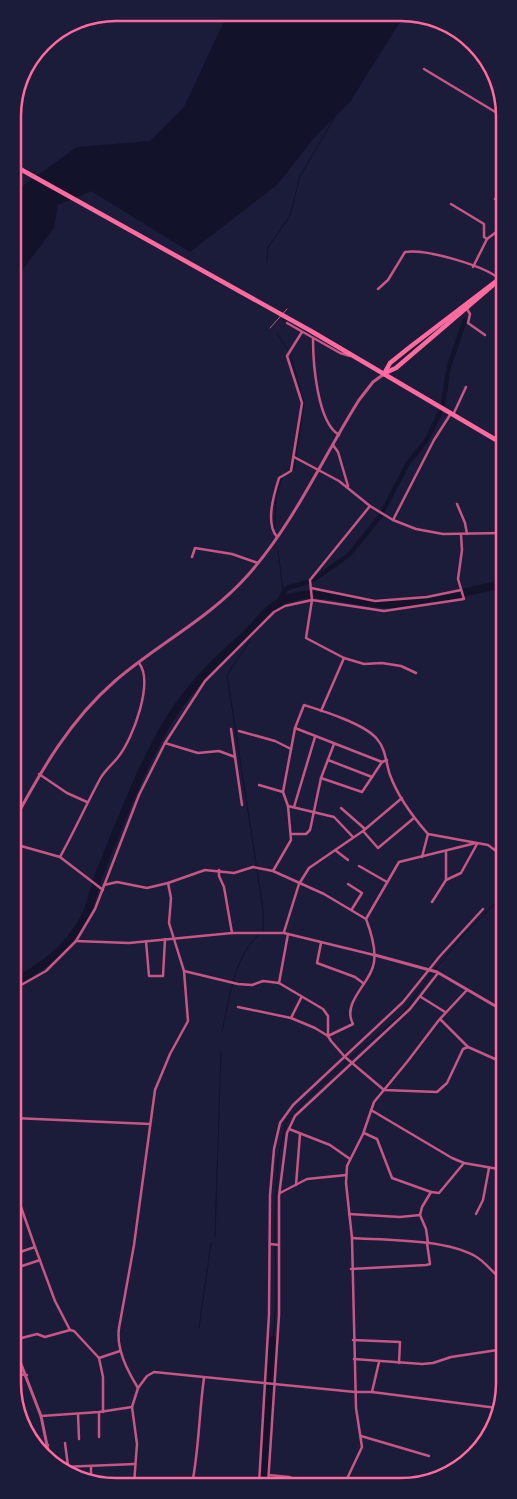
<svg xmlns="http://www.w3.org/2000/svg" width="517" height="1499" font-family="Inter,sans-serif">
<rect width="100%" height="100%" fill="#1b1b3a"/>
<path fill="#12122b" d="M228,13L405,14L350,102L312,140L278,184L190,252L91,191L58,205L54,228L13,282V193L77,147L150,141L184,107Z"/>
<g fill="none" stroke-linecap="round" stroke-linejoin="round">
<g stroke="#12122b" stroke-width="1">
<path d="M267,262L268,247L290,216L300,176L335,117"/>
<path d="M277,334L288,350"/>
<path d="M291,357L304,402L294,470L292,472"/>
<path d="M275,528L276,498L282,477"/>
<path d="M276,604L283,589L278,552"/>
<path d="M249,642L227,675L263,909V932"/>
<path d="M435,970L464,934L504,895"/>
<path d="M222,1031C230,998 233,957 260,934"/>
<path d="M215,1238L221,1051"/>
<path d="M199,1328L211,1243"/>
<path d="M273,1340L276,1302L275,1214L278,1159L286,1122L295,1111L340,1067L403,1013L432,973"/>
</g>
<g stroke="#12122b" stroke-width="4.5">
<path d="M443,404L449,366L465,320"/>
<path d="M383,511L408,463L426,441L440,413"/>
<path d="M313,580L349,555L381,515"/>
<path d="M278,603L287,588L308,582"/>
</g>
<g stroke="#12122b" stroke-width="8">
<path d="M14,982C46,966 74,943 88,910C93,896 96,880 102,867C121,821 138,775 162,732C184,693 209,667 242,638C258,624 267,606 287,599C320,586 358,605 392,604C429,603 467,591 503,584"/>
<path d="M263,1484L273,1340"/>
</g>
<path stroke="#c65784" stroke-width="1" d="M270,328L287,309"/>
<g stroke="#c65784" stroke-width="2.5">
<path d="M424,69L502,116"/>
<path d="M495,199L503,204"/>
<path d="M451,204L484,224V237L487,239"/>
<path d="M473,267L487,239L503,227"/>
<path d="M378,289L388,280L405,252C427,249 488,266 503,282"/>
<path d="M467,309L470,314L468,323L485,335"/>
<path d="M287,323L340,353L350,356"/>
<path d="M313,339C313,362 317,422 339,435"/>
<path d="M453,415L466,387"/>
<path d="M333,445L338,452L348,486"/>
<path d="M294,457L339,481L370,506L393,520L416,529L443,534L503,533"/>
<path d="M457,504L465,523L467,534"/>
<path d="M370,506L310,580L312,600L306,638L344,658L364,664L382,663L401,666L416,673"/>
<path d="M393,520L434,440L450,415"/>
<path d="M497,533L500,526L498,500"/>
<path d="M277,537C265,523 274,494 279,478L291,471L302,403L287,356L302,332"/>
<path d="M192,557L195,548L232,554L258,563"/>
<path d="M311,588L375,601L427,597L461,590"/>
<path d="M321,711L344,658"/>
<path d="M295,728L382,762"/>
<path d="M231,729L235,757"/>
<path d="M239,731L275,741L291,749"/>
<path d="M165,743L198,753L219,751L235,757L242,805"/>
<path d="M328,760L372,777"/>
<path d="M39,774L67,793L87,802"/>
<path d="M321,778L362,792L382,762L387,760"/>
<path d="M259,785L283,792"/>
<path d="M288,806L334,817L353,837"/>
<path d="M294,807L315,737"/>
<path d="M341,808L365,829"/>
<path d="M363,831L378,848L414,818"/>
<path d="M291,834H306L310,830L321,778L334,744"/>
<path d="M14,844L60,857L103,890"/>
<path d="M335,850L348,860"/>
<path d="M60,857C74,832 86,805 100,779C105,770 113,764 119,756C133,738 154,682 139,663"/>
<path d="M422,857L428,834"/>
<path d="M359,866L387,882"/>
<path d="M219,870V876L224,887L232,933"/>
<path d="M273,871L291,840L288,806L283,792L295,728L304,705C323,711 365,724 377,739C386,749 386,764 390,775C398,797 413,817 428,834L488,845L504,857"/>
<path d="M446,880V852"/>
<path d="M348,884L362,893L352,909"/>
<path d="M104,885L117,882L147,888L168,883L205,870L234,873L253,867L273,871L324,894L366,919C371,932 376,949 374,962C372,982 341,1002 353,1024L328,1036L315,1028L291,1018L301,998"/>
<path d="M432,902L446,880L461,873L477,844"/>
<path d="M366,919L399,862L476,843"/>
<path d="M284,932L299,884L309,868L363,831L402,798"/>
<path d="M76,941L129,943L232,933H284L374,955"/>
<path d="M146,941L149,976H163L165,939"/>
<path d="M321,943L317,963L355,977L363,983"/>
<path d="M184,971L238,984L252,985L263,981L279,983L323,1009L328,1016V1036L331,1041L345,1057L384,1090L437,1092L447,1083L463,1049L468,1047L504,1063"/>
<path d="M279,983L288,934"/>
<path d="M14,989L46,971L76,941L95,909L139,795L165,743L205,681L274,612L285,606L312,600L384,611L464,599L458,579L462,550L461,535"/>
<path d="M421,997L445,1012"/>
<path d="M238,1007L291,1018"/>
<path d="M440,1019L468,1047"/>
<path d="M371,1110L452,1158L464,1163L504,1170"/>
<path d="M14,1118L150,1124"/>
<path d="M289,1129L330,1145L350,1159"/>
<path d="M364,1133L377,1139L392,1178L431,1192"/>
<path d="M296,1185L300,1134"/>
<path d="M14,1187L35,1247"/>
<path d="M280,1193L307,1179L346,1175"/>
<path d="M349,1214L400,1217L420,1215"/>
<path d="M476,1214L483,1200L489,1168"/>
<path d="M352,1238C385,1240 446,1239 475,1256C486,1262 493,1274 504,1281"/>
<path d="M428,1243L426,1229L420,1215L422,1207L431,1192L439,1193L464,1163"/>
<path d="M270,1244L279,1245"/>
<path d="M14,1254L35,1247L55,1301L70,1330"/>
<path d="M22,1266L40,1260"/>
<path d="M351,1269L426,1265L430,1264L427,1243"/>
<path d="M14,1299L20,1312L14,1314"/>
<path d="M14,1340L37,1334L45,1337L70,1330L74,1331L99,1358L120,1351"/>
<path d="M353,1340L400,1342L399,1363"/>
<path d="M99,1358L103,1377V1412"/>
<path d="M354,1359L422,1364L433,1363L451,1357L504,1349"/>
<path d="M15,1374L27,1375"/>
<path d="M138,1388C127,1370 116,1349 119,1328L134,1245L155,1090L170,1054L188,1021L184,971L169,923L171,898L168,883"/>
<path d="M372,1392L379,1362"/>
<path d="M99,1412V1437"/>
<path d="M78,1414L79,1439"/>
<path d="M41,1416L99,1412L132,1407"/>
<path d="M361,1436L429,1456"/>
<path d="M65,1443L68,1466"/>
<path d="M38,1446L48,1445"/>
<path d="M62,1467L135,1464"/>
<path d="M269,1475L289,1477L305,1484"/>
<path d="M91,1482V1466"/>
<path d="M134,1484L137,1444L132,1407L138,1388L147,1376L154,1372L355,1392H372L497,1408"/>
<path d="M192,1484C199,1450 199,1413 204,1378"/>
<path d="M259,1484L269,1314L270,1195L274,1149L280,1123L293,1105L403,1002L440,956L483,909"/>
<path d="M268,1484L279,1315V1196L287,1133L295,1116L410,1009L438,973"/>
<path d="M330,1484L345,1483L362,1447L356,1408L352,1238L346,1183L347,1166L363,1134L374,1102L407,1062L439,1020L467,990"/>
</g>
<g stroke="#c65784" stroke-width="3">
<path d="M14,821C42,769 70,720 115,681C158,644 210,618 248,575C294,523 322,459 359,400L373,382L384,374"/>
<path d="M504,945L497,1141L504,1214"/>
<path d="M375,955L437,972L504,1011"/>
<path d="M504,1086V1160"/>
<path d="M14,1346L41,1416L50,1460"/>
</g>
<path stroke="#ff6b9d" stroke-width="4.5" d="M384,374L503,444"/>
<g stroke="#ff6b9d" stroke-width="4.5">
<path d="M13,165L311,331L384,374"/>
<path d="M385,373L396,368L493,285"/>
<path d="M384,374L390,363L410,347L503,276"/>
</g>
</g>
<path d="M0 0H517V1499H0ZM116 21H401A95 95 0 0 1 496 116V1383A95 95 0 0 1 401 1478H116A95 95 0 0 1 21 1383V116A95 95 0 0 1 116 21Z" fill="#1b1b3a" fill-rule="evenodd"/>
<path fill="none" stroke="#ff6b9d" stroke-width="2.5" d="M116 21H401A95 95 0 0 1 496 116V1383A95 95 0 0 1 401 1478H116A95 95 0 0 1 21 1383V116A95 95 0 0 1 116 21Z"/>
</svg>
